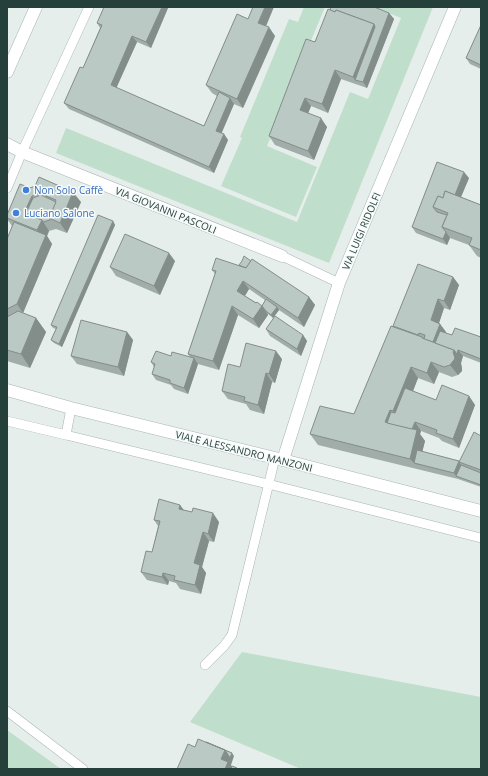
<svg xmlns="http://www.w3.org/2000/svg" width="488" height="776" font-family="'Open Sans',sans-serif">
<rect width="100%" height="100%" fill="#e6eeeb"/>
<g fill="#c0decc">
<path d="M304,7H325L267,146L317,167L296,217L221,186L242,138L240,137L289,19L298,22Z"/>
<path d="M374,7H433L329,263L56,153L66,128L297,222L350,92L368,99L401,18Z"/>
<path d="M242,652L481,697V769H301L190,722Z"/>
<path d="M7,730L61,769H7Z"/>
</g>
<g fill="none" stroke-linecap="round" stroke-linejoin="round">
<g stroke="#a8b6b3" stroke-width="10">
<g id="service">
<path d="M7,188L22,152L89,7"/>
<path d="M282,256L339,283"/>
<path d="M71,408L66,435L276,486L481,538"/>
<path d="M7,421L66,435"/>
<path d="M205,665L224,646L232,635L275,458"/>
<path d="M7,711L83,769"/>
</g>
</g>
<g stroke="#a8b6b3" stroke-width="13">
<g id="minor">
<path d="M7,72L36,7"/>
<path d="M7,144L22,152L282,256"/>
<path d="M7,390L71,408L275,458L481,511"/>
<path d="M283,460L339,283L455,7"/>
</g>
</g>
<use href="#service" stroke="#fff" stroke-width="9"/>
<use href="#minor" stroke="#fff" stroke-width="12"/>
</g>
<g fill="#a1ada9" fill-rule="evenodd">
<path d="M168,8L151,48L137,42L116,88L204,126L217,96L212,93L206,85L266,26L275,36L243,108L234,104L221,133L224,134L228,140L214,173L69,109L64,103L83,68L100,28L97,23Z"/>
<path d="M330,10L389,13L394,19L367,88L341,79L328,113L311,106L308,113L327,127L314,160L275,145L269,136Z"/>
<path d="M481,25V69L470,64L466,58Z"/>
<path d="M469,178L461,197L481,205V258L477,256L469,245L450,238L447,245L416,233L412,227Z"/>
<path d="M30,188L81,202L67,233L56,229L49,231L47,236L52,244L23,313L36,318L46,332L30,368L7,361V239L12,226L7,219V215Z"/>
<path d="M113,221L115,225L62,347L54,343L51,340L56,329L53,328L51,325Z"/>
<path d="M175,261L160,295L116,276L110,267Z"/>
<path d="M251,261L309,297L315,305L304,327L279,310L273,318L268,314V315L259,328L238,315L219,370L198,364L188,394L174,389L171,385L156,380L152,374L154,367L151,362L171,356L190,357L188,354L215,274L212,270L239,265ZM249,289L265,300L262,306L245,296Z"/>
<path d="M453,277L459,285L450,310L444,308L439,323L440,324L446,332V333L452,335L481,337V363L463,356L461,363L462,369V371L458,375L452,377L439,372L434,384L418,378L413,391L436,400L469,396L475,405L459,448L442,441L439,438L421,431L420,434L425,441L422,452L459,461L481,436V487L458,479L318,445L310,434L354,414L393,326Z"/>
<path d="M266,329L303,335L307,341L301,356L270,336Z"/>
<path d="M127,332L133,340L124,376L77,364L71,356Z"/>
<path d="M282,359L275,383L272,382L264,414L250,410L246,404L228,399L222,391L240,367Z"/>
<path d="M180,505L184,510L219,522L214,542L209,541L202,567L206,573L201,594L180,589L176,583L169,581L168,585L147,580L141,572L152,552L158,526L154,520Z"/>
</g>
<g fill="#838d8a">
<path d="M162,7H167L168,8L151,48L146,42Z"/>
<path d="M265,7H274L264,31L258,23Z"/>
<path d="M389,13L394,19L367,88L363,82Z"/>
<path d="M374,24L380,33L355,80L353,77Z"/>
<path d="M269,27L275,36L243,108L237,99Z"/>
<path d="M132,36L137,42L115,91L111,85Z"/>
<path d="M335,70L341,79L328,113L322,104Z"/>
<path d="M230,98L234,104L220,137L216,131Z"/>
<path d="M305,98L311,106L306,119L300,110Z"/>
<path d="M321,118L327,127L314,160L308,151Z"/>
<path d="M224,134L228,140L214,173L209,167Z"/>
<path d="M464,172L469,178L458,204L454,198Z"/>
<path d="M73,192L81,202L67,233L60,223Z"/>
<path d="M32,196L39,207L34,218L24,213Z"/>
<path d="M42,220L49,231L47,236L52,244L23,313L17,304L44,240L37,230Z"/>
<path d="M113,221L115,225L62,347L59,344Z"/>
<path d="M446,232L450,238L447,245L443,239Z"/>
<path d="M169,253L175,261L160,295L154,286Z"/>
<path d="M453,277L459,285L450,310L444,301Z"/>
<path d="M243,281L249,289L243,299L237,291Z"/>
<path d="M309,297L315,305L304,327L298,318Z"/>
<path d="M438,299L444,308L437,329L431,320Z"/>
<path d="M232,306L238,315L219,370L213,361Z"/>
<path d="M262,306L268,315L259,328L253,319Z"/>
<path d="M277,307L279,310L273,318L271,315Z"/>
<path d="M36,318L46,332L30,368L21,354Z"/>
<path d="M440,324L446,332L440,348L433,343Z"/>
<path d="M127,332L133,340L124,376L118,367Z"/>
<path d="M303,335L307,341L301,356L297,349Z"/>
<path d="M454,350H458L463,356L461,363L462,369V371L458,375L450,365Z"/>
<path d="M276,351L282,359L275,383L269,374Z"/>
<path d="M194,358L198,364L188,394L184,388Z"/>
<path d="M431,362L439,372L434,384L427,373Z"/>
<path d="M411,367L418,378L401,422L393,411Z"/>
<path d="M266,373L272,382L264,414L258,405Z"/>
<path d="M469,396L475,405L459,448L453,439Z"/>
<path d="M390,410L397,421L395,426L385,422Z"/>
<path d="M415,422L421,431L420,434L425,441L419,465L414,463L410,459L412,430Z"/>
<path d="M459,462L463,468L456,476L458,479L454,473Z"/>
<path d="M180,505L186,514L179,509Z"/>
<path d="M213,513L219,522L214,542L208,534Z"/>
<path d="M203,532L209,541L202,567L206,573L201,594L195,585L194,563Z"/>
<path d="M163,573L169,581L168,585L162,577Z"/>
<path d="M225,750L232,753L234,756L231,765L234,769H225L221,759Z"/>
</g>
<g fill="#bbc9c5" stroke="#838d8a">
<path d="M104,7H162L146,42L132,36L111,85L204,126L219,92L230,98L216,131L224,134L209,167L64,103L80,67L83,68L102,25L97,23Z"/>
<path d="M253,7H265L258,23L269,27L237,99L206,85L237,14L248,19Z"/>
<path d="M331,7H374L389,13L363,82L355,80L375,27L374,24L336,10L335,12L330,10Z"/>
<path d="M328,9L335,12L336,10L374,24L353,77L335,70L322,104L305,98L300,110L321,118L308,151L269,136L306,39L315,42Z"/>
<path d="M481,25V65L466,58Z"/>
<path d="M437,162L464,172L455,195L445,191L443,198L438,196L433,207L437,212L447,215L442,227L446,232L443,239L412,227Z"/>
<path d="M39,177L73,192L60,223L49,218L56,200L39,193L32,196L24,213L42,220L37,230L7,218V215L20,184L30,188L35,186Z"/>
<path d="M445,191L481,205V250L469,245L472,238L442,227L448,213L433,207L438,196L443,198Z"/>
<path d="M41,195L56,202L49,218L50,220L43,222L42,220L26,213L33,198Z"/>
<path d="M98,215L113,221L59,344L51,340L57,327L51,325Z"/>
<path d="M14,222L46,235L17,304L7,309V239Z"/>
<path d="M125,234L169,253L154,286L110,267Z"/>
<path d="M244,256L251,261L246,268L239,265L242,261Z"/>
<path d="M216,258L246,268L252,259L309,297L298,318L243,281L237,291L256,303L257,302L262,306L253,319L232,306L213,361L188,354L216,271L212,270Z"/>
<path d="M418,264L453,277L444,301L438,299L431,320L440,324L433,342L424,339L425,335L419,333L418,335L393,326Z"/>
<path d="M266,299L277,307L271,315L266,311L262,306Z"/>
<path d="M18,311L36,318L21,354L7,350V317Z"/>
<path d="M275,316L303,335L297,349L266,329Z"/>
<path d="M81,320L127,332L118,367L71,356Z"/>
<path d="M391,326L422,337V338L454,350L453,352L455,358L454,360L450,365L444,367L431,362L427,373L411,367L393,411L390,410L385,422L417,430L410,459L310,434L320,406L354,414Z"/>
<path d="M455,328L481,337V359L458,350L457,354L454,350L435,343L440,331L452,335Z"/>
<path d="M246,343L276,351L269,374L266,373L258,405L244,401L245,397L222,391L228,364L240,367Z"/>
<path d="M156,351L171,356L172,352L194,358L184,388L170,383V380L152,374L155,364L151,362Z"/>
<path d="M442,385L469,396L453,439L436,433L437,430L415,422L412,429L387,423L391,412L395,413L405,388L436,400Z"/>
<path d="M474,432L481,436V470L459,462Z"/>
<path d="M417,450L459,461L454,473L414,463Z"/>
<path d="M461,465L481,473V485L456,476Z"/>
<path d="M159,499L180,505L179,509L192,512L193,508L213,513L208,534L203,532L194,563L200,565L195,585L174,580L175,576L163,573L162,577L141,572L146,551L152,552L160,521L154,520Z"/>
<path d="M198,739L225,750L221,759L228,762L225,769H177L188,744L195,747Z"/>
<path d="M206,742L232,753L230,758L225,750Z"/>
<path d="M232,766L237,768V769H231Z"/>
</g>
<g fill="#3f7fe0" stroke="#f6faf9" stroke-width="1.5">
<circle cx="26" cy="190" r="4"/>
<circle cx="16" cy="213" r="4"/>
</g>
<g text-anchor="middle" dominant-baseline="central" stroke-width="3" stroke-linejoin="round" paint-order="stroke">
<g font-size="10" fill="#366cbe" stroke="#f6faf9" text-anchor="start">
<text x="34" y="190">Non Solo Caffè</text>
<text x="24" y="213">Luciano Salone</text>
</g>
<g font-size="10" fill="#253f3b" stroke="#f6faf9">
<text transform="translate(166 210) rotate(22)">VIA GIOVANNI PASCOLI</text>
<text transform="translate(361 231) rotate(-67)">VIA LUIGI RIDOLFI</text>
<text transform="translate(244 451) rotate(14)">VIALE ALESSANDRO MANZONI</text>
</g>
</g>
<rect width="488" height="776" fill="none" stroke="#253f3b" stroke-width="16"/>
</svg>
